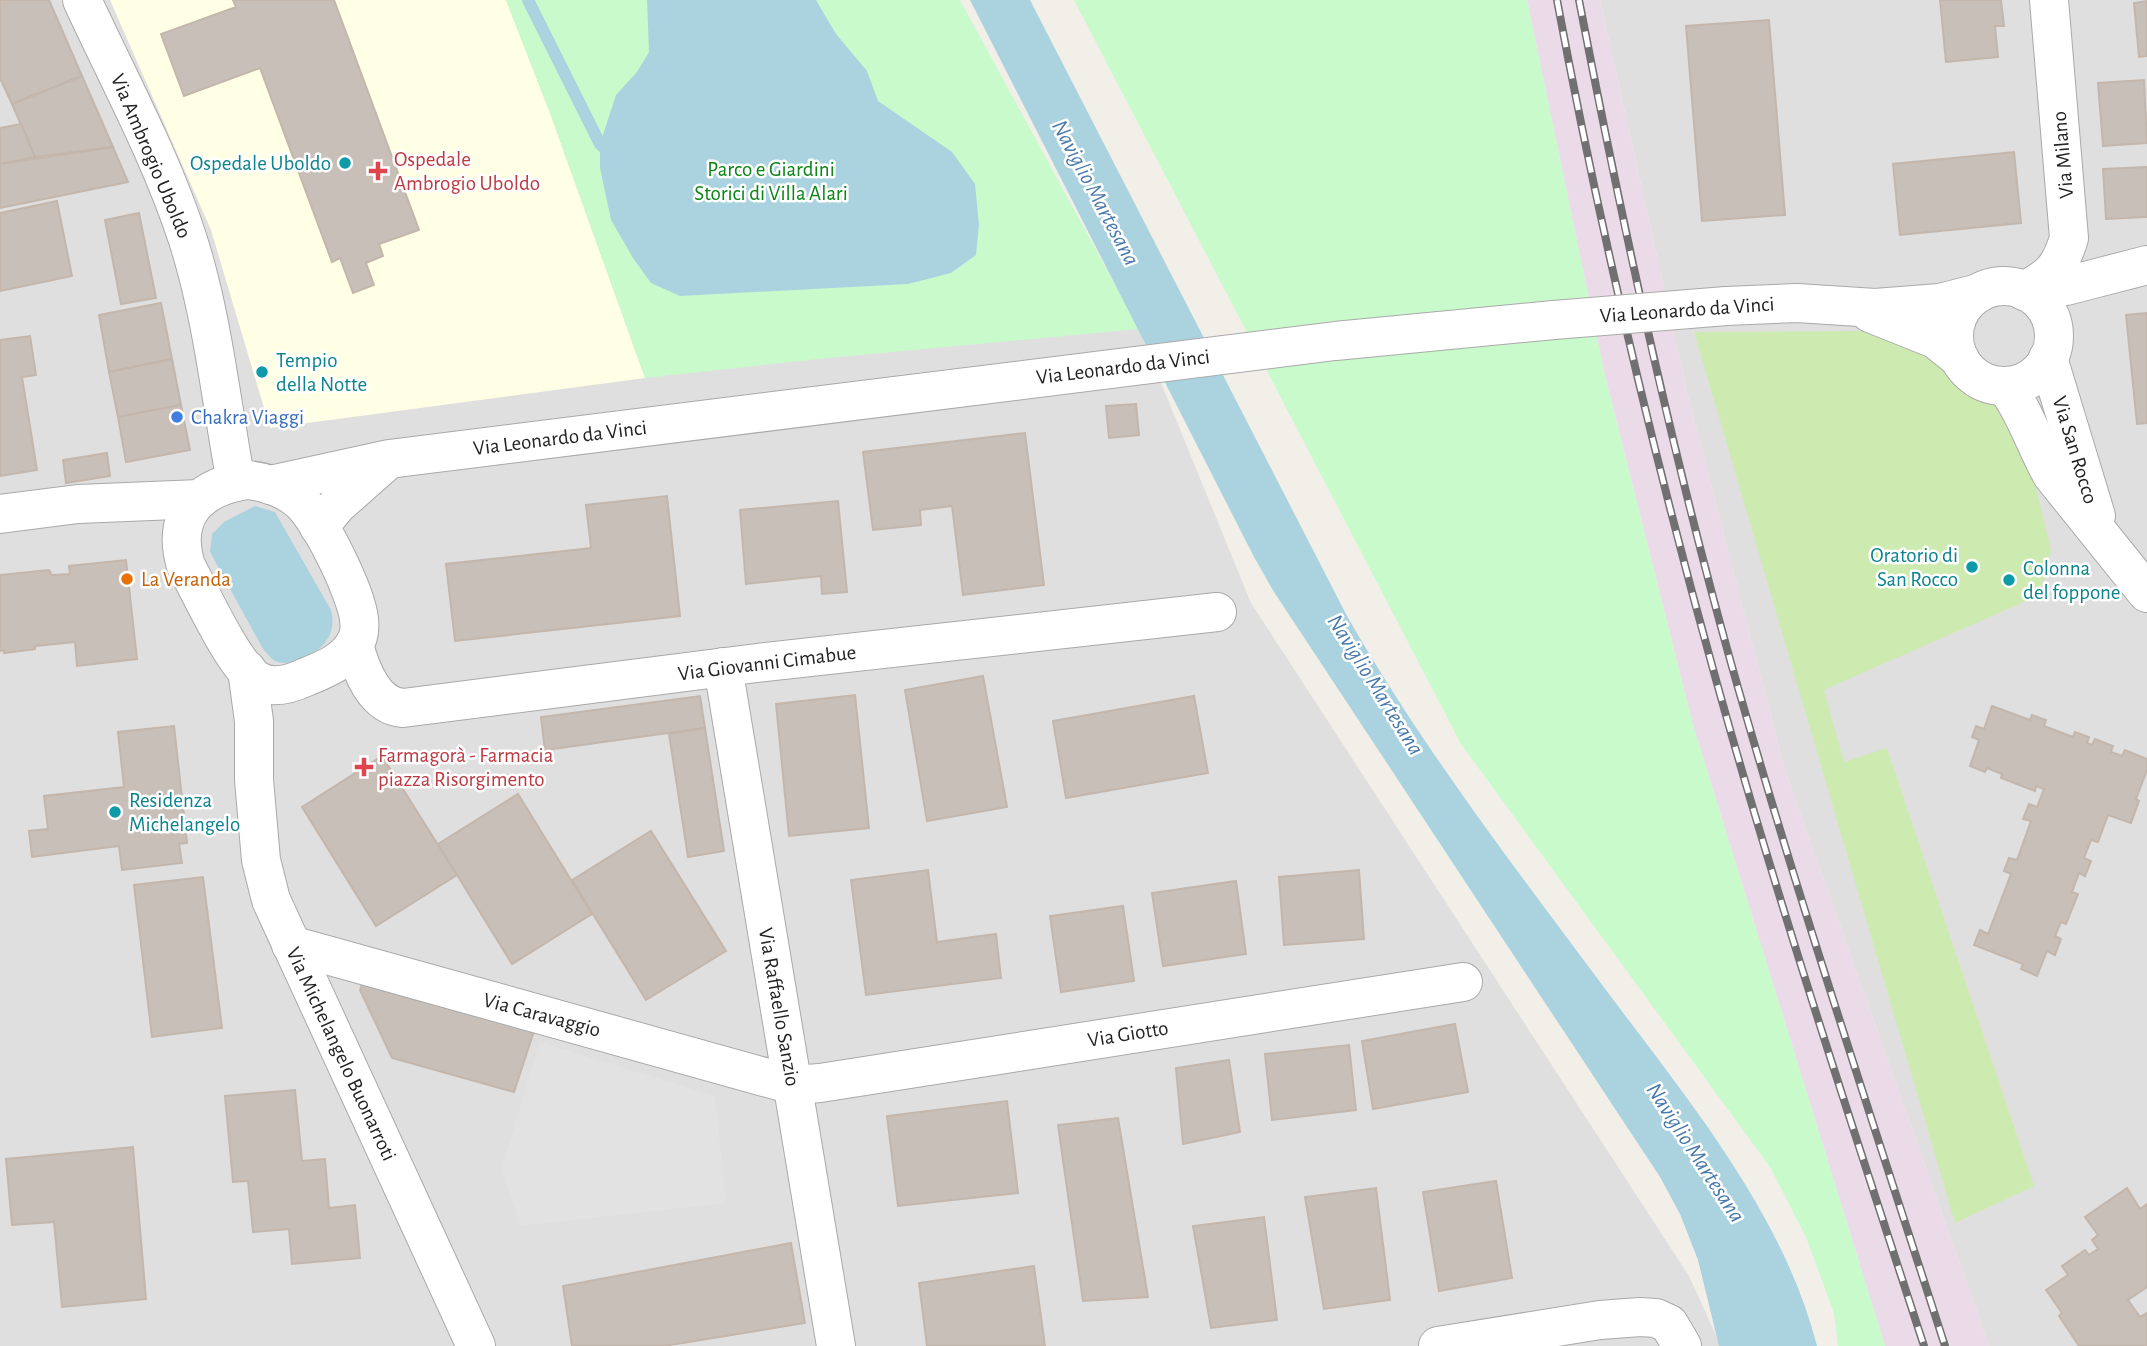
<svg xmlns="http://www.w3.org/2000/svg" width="2147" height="1346" font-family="'Alegreya Sans',sans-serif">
<rect width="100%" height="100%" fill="#f2efe9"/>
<g fill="#e0dfdf">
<path d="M0,0H947L1139,329L1251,603L1689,1276L1721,1346H0Z"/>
<path d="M1600,0H2147V1346H1989L1785,770L1689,400Z"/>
</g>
<path fill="#ebdbe8" d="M1527,0H1600L1689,400L1785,770L1989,1346H1885L1693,725L1605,376Z"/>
<path fill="#ffffe5" d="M110,0H506L550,113L645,378L270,428L211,230Z"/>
<path fill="#cdebb0" d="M1869,331L1930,350L2003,413L2032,471L2051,550L2046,575L2035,597L1824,690L1844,762L1887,748L2034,1186L1955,1223L1694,332Z"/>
<g fill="#c8facc">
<path d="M506,0H960L1139,329L818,359L645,378L550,113Z"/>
<path d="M1074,0H1527L1605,376L1693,725L1885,1346H1838L1834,1313L1806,1237L1770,1167L1461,744Z"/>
</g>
<path fill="#e2e2e2" d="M540,1042L715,1096L726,1203L520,1226L502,1168Z"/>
<g fill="#aad3df">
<path d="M647,0H816L836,34L867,71L878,101L952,152L975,184L979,225L976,255L951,273L908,284L680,296L651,283L633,258L611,220L600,168V144L616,95L637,72L649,52Z"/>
<path d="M970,0H1030L1347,616C1425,752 1521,876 1615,1002C1693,1106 1784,1217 1817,1346H1719L1698,1260L1680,1214L1660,1177L1274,592L1254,557Z"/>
<path d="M255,506L275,512L331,610C337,634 324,649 303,658C295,662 284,665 275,661C271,659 266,652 263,649L210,552L212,534L224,522Z"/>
</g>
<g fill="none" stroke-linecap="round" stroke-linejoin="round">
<path stroke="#aad3df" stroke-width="12" d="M528,0L600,144L610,153"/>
</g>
<g fill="#c7bfb8" stroke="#c4b6ab" stroke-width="2">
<path d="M0,0H49L82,76L12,104L0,78Z"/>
<path d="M233,0H334L419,230L379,244L383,256L366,263L374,285L353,293L340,258L332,262L260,68L184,96L161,34L236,7Z"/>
<path d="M1940,0H2001L2004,26H1995L1998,57L1946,62Z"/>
<path d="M2147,1V56L2139,57L2134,3Z"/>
<path d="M1769,20L1785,215L1702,221L1686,26Z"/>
<path d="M82,76L113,147L35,157L12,104Z"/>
<path d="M2144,80L2147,143L2103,146L2098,83Z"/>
<path d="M21,124L35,157L0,164V128Z"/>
<path d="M113,147L128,182L0,208V164Z"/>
<path d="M2014,152L2021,223L1900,235L1893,164Z"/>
<path d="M2147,167V217L2106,219L2103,169Z"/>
<path d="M57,201L72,276L0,291V213Z"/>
<path d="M139,213L156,298L121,304L105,220Z"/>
<path d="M161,303L172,359L109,372L99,315Z"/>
<path d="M2147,313V423L2137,424L2126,315Z"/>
<path d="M30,336L36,375L22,377L37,470L0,476V340Z"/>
<path d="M172,359L181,405L118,417L109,372Z"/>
<path d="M1136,404L1139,435L1109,438L1106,406Z"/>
<path d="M181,405L190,450L126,462L118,417Z"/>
<path d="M1025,433L1044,585L963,595L952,506L920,510L921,525L873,530L863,452Z"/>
<path d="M107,453L110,476L66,483L63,460Z"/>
<path d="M667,496L680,616L455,641L446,564L591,548L586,505Z"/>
<path d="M838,501L847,592L822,594L821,576L746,584L740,510Z"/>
<path d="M126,560L137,659L77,666L75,642L35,646V649L4,653V650L0,651V575L49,570L52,575L70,574L69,566Z"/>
<path d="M983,676L1007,807L927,821L905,690Z"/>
<path d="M855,695L869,828L789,836L776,704Z"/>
<path d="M700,696L705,728L545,750L541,717Z"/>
<path d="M1194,696L1208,773L1066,798L1053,721Z"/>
<path d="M1992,706L2030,720L2032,715L2046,720L2044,726L2073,737L2075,732L2089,737L2087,743L2092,745L2095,739L2113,746L2111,752L2122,756L2125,750L2147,759V770L2136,799L2139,801L2131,823L2108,815L2098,842L2091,840L2084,858L2091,861L2085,876L2079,873L2072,892L2078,894L2066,924L2061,922L2055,936L2061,939L2055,955L2047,951L2037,976L2021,969L2023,964L1974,945L1980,930L1988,934L2011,874L2004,871L2009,858L2017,860L2031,821L2023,819L2029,804L2037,807L2044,789L2036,786L2035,791L2001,778L2002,774L1987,768L1985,772L1970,766L1979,740L1972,737L1976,726L1984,729Z"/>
<path d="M174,726L187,843L179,844L182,863L122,870L119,846L32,857L29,831L48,829L44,796L124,787L118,732Z"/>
<path d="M705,728L724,851L688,857L669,734Z"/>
<path d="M382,756L457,875L376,926L302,807Z"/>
<path d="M518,794L592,914L512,964L438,844Z"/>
<path d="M651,831L726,951L646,1000L572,880Z"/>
<path d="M928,870L937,942L996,934L1001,978L866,995L851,880Z"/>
<path d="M1359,870L1364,939L1284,945L1279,877Z"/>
<path d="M203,877L222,1028L152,1037L134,885Z"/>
<path d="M1236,881L1246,954L1163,966L1152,893Z"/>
<path d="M1123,906L1134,981L1061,992L1050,916Z"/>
<path d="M363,982L535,1028L514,1092L392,1058L360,990Z"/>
<path d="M1455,1024L1468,1092L1373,1109L1362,1041Z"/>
<path d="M1349,1045L1356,1110L1272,1120L1265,1054Z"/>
<path d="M1229,1060L1240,1132L1183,1144L1176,1068Z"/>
<path d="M295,1090L302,1161L325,1159L329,1208L355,1205L360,1258L292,1264L289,1229L253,1232L248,1181L233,1182L225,1096Z"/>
<path d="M1007,1101L1018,1193L898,1206L887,1116Z"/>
<path d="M1118,1118L1148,1297L1083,1301L1058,1125Z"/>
<path d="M133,1147L146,1299L62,1307L54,1222L12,1225L6,1159Z"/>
<path d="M1496,1181L1512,1278L1439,1291L1423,1192Z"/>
<path d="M1376,1188L1390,1300L1324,1309L1305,1197Z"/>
<path d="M2127,1188L2140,1209L2147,1204V1287L2128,1300L2140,1317L2147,1313V1346H2079L2059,1316L2062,1313L2046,1290L2068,1275L2062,1266L2085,1250L2089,1255L2098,1249L2092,1240L2098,1235L2085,1217Z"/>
<path d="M1264,1217L1277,1320L1211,1328L1193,1226Z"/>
<path d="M791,1243L805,1323L664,1346H572L563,1286Z"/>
<path d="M1034,1266L1045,1346H927L919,1283Z"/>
</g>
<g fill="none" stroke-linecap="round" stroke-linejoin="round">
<g stroke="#a9a9a9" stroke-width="40">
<g id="minor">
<path d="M82,0C118,78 162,159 188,240C213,318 221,402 236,482"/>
<circle cx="2004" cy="336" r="50"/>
<path d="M2024,291C2052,276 2060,268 2069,238L2049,0"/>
<path d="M2026,291L2066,286L2147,265"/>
<path d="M1726,306L1797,303L1875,308L1940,303L1979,293"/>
<path d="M1870,313L1935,339L1960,359"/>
<path d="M2048,358L2096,516"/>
<path d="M2004,386C2021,401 2038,452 2052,475L2147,593"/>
<path d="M246,480C265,481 286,489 300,501C320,518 356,593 359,619C360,628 359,638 354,645C344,662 323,670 306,677C291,684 270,690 255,679C232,662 201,593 186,566C171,516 197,488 246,480Z"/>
<path d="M270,485L389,459L1335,341L1554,320"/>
<path d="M0,514L78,504L200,499"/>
<path d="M319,527L337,505L388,460"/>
<path d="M354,645C361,670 374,706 403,708L757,663L1217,612"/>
<path d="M723,667L836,1346"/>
<path d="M247,670L254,721V780L261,860L271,900L476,1346"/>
<path d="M291,945L793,1085L820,1083L1463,982"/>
<path d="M1438,1346L1600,1320L1640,1317L1656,1318L1669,1324L1682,1346"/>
</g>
</g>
<use href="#minor" stroke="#fff" stroke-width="38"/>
<g stroke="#707070" stroke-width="8">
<g id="rail">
<path d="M1557,0C1599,225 1652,449 1713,669C1776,897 1851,1122 1924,1346"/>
<path d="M1579,0C1622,223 1670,445 1731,663C1796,893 1872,1119 1945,1346"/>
</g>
</g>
<use href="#rail" stroke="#fff" stroke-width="5" stroke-dasharray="16" stroke-linecap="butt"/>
<g stroke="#a9a9a9" stroke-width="40" stroke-linecap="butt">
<path id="minor-bridge" d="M1554,320L1726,306"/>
</g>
<use href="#minor-bridge" stroke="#fff" stroke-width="38"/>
</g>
<g fill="#0f9aa8" stroke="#fff" stroke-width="2.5">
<circle cx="345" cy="163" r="7"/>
<circle cx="262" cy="372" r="7"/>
<circle cx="1972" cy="567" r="7"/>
<circle cx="2009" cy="580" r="7"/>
<circle cx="115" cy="812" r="7"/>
</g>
<g fill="#e0444e" stroke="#fff" stroke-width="2.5">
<path d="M374.5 160.5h7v7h7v7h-7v7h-7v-7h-7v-7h7z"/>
<path d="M360.5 756.5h7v7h7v7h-7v7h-7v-7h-7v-7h7z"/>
</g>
<circle fill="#3f7fe0" stroke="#fff" stroke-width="2.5" cx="177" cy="417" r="7"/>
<circle fill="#e8710a" stroke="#fff" stroke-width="2.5" cx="127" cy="579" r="7"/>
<g text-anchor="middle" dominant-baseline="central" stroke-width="5" stroke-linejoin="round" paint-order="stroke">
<g font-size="21" fill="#222" stroke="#fff">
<text transform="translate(2063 155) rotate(-95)">Via Milano</text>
<text transform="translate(151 156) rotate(67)">Via Ambrogio Uboldo</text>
<text transform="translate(1687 310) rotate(-4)">Via Leonardo da Vinci</text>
<text transform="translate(1123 367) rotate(-7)">Via Leonardo da Vinci</text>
<text transform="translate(560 438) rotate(-7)">Via Leonardo da Vinci</text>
<text transform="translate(2075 450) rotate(73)">Via San Rocco</text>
<text transform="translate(767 663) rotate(-7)">Via Giovanni Cimabue</text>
<text transform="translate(779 1007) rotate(80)">Via Raffaello Sanzio</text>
<text transform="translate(542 1015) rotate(15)">Via Caravaggio</text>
<text transform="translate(1128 1034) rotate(-9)">Via Giotto</text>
<text transform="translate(341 1054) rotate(65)">Via Michelangelo Buonarroti</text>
</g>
<g font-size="21" fill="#be3a42" stroke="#fff" text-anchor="start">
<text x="394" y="159">Ospedale<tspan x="394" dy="24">Ambrogio Uboldo</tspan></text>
<text x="378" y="755">Farmagorà - Farmacia<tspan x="378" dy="24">piazza Risorgimento</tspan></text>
</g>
<g font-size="21" fill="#0d838f" stroke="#fff" text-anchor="start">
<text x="331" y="163" text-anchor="end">Ospedale Uboldo</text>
<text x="276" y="360">Tempio<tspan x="276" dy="24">della Notte</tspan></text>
<text x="1958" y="555" text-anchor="end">Oratorio di<tspan x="1958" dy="24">San Rocco</tspan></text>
<text x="2023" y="568">Colonna<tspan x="2023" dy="24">del foppone</tspan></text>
<text x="129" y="800">Residenza<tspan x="129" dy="24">Michelangelo</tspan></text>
</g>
<g font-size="21" fill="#0c8416" stroke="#fff">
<text x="771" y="169">Parco e Giardini<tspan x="771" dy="24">Storici di Villa Alari</tspan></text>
</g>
<g font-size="21" fill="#366cbe" stroke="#fff" text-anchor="start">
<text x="191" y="417">Chakra Viaggi</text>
</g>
<g font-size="21" fill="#c56008" stroke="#fff" text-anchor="start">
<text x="141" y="579">La Veranda</text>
</g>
<g font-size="23" font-style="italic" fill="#4a7aab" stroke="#fff">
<text transform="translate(1095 193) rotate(62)">Naviglio Martesana</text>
<text transform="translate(1375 685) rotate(58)">Naviglio Martesana</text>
<text transform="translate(1695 1153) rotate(57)">Naviglio Martesana</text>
</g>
</g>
</svg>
